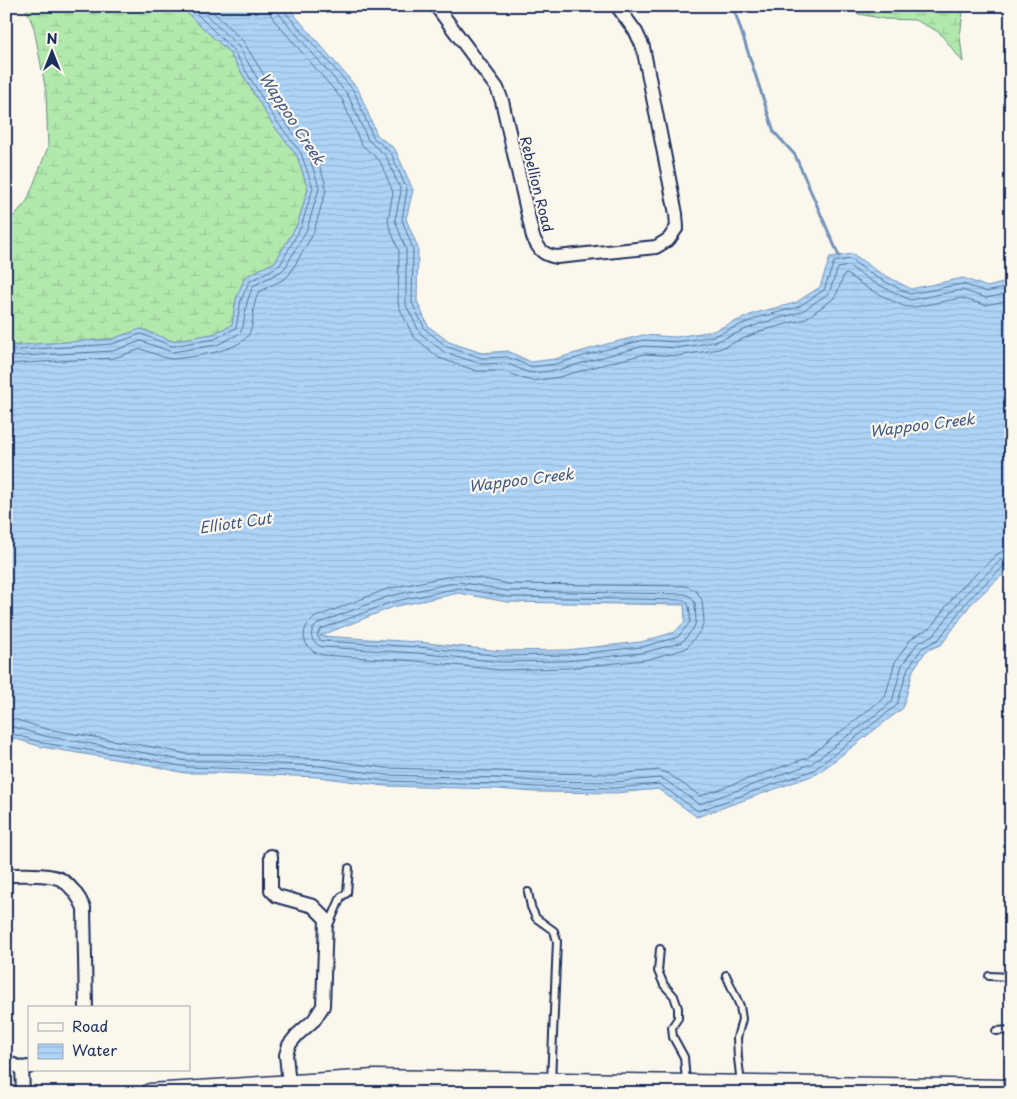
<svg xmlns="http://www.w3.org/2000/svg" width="1017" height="1099" font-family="'Playpen Sans',sans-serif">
<defs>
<pattern id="wetland-marsh" width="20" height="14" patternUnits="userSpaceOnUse" patternTransform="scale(1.25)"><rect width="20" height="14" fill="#b1e9ac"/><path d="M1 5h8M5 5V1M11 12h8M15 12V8" fill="none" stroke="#98c896"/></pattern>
<pattern id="water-rules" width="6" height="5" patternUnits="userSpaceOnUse" patternTransform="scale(1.25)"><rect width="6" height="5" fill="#add4f7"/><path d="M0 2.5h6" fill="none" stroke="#94b6d6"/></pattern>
</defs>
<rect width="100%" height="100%" fill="#fbf7ec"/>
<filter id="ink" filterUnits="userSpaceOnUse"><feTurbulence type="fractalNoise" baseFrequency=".02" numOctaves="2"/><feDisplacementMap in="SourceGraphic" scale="10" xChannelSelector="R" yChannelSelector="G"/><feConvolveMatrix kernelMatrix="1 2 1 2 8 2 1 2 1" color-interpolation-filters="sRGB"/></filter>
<g filter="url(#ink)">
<g fill="url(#wetland-marsh)" stroke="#668c85">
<path d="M25,6H182L191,17L229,52L271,122L297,156L308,189L297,225L275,262L245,277L236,299L232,325L213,334L172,341L141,329L112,339L6,346V225L27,201L48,147L46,92L34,28Z"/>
<path d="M842,6H972L963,12L960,37L963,62L939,32L915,20L885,19L859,14Z"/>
</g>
<path fill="url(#water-rules)" stroke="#7392ba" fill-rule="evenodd" d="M182,6H287L358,89L377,135L395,149L413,190L406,219L418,248L417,301L428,326L449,342L482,353L508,351L531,362L555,359L607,344L643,335L676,337L713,331L755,313L795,303L820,287L830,257L853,254L877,271L911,289L963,278L987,287L1011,281V567L971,604L942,644L926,651L913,670L903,708L817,774L697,817L658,789L616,793L534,792L497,789L385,786L319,777L218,773H185L144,764L42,747L6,736V346L112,339L141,329L172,341L213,334L232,325L236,299L245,277L275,262L297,225L308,189L297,156L271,122L229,52L191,17ZM459,593L507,602L684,605L685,621L675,632L641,642L566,650L501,651L418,642L320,636L393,607Z"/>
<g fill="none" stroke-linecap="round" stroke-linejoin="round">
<g stroke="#55719b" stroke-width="1">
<path d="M270,6V13L274,20L342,99L361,144L380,161L393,192L388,220L389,226L399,251L398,301L399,307L413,336L439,358L477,371H504L524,379L533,381L559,377L612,362L645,354L678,356L719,349L761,331L805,319L833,299L837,293L844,275L847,274L867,288L903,306L909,307H915L961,298L985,305L1011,300"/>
<path d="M277,6V11L280,15L348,95L368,140L386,156L401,191L395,220L406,250V305L420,333L444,352L481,364L506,363L527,372L532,373L558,370L610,355L644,346L677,348L715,342L759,324L801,312L829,293L838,268L849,266L871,281L910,300L962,290L986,298L1011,293"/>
<path d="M283,6L285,12L354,91L373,137L391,153L407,190L402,220L413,249L412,303L425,329L447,347L482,358L507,357L532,367L556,364L608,349L644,340L677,342L714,336L757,318L798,307L824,290L834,262L850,259L874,276L910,294L962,284L987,292L1011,286"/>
<path d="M6,351L112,344L141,334L172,346L215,339L236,328L241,300L249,282L280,265L301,227L313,188L301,153L275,119L233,50L189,6"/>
<path d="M6,357L113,351L141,341L172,352L217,345L237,335L241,331L243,327L247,302L253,286L280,272L285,268L307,229L318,192L319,187L307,150L280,116L238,46L197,6"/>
<path d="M6,364L114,358L141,349L166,358L172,359C191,357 239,352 249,334C253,326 253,315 254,306C255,301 257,296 259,292L284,279L289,275L313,234L326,190L325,182L312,145L286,111L243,41L207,6"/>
<path d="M456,575H463L509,584L686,586L695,590L699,595L702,600L704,621L701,630L689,645L685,649L645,660L567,668L500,670L416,661L322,655C301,650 298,627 316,617L387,589Z"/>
<path d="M459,582L508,591L685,594L691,597L695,603L696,622L693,629L684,640L680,643L642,653L566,661L501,662L417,653L323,647C309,643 308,631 319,623L390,596Z"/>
<path d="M459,588L508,597L684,600C691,604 690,615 690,622L678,637L642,647L566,655L501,656L418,647L323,641C319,640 317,637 318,633L321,629L392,602Z"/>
<path d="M6,718L14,719L46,729L147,746L187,754H218L321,759L386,768L498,771L535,773L615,774L659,770L669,774L700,796L807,758L885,697L895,662L911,639L918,634L930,628L958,591L996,555L1003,551L1011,550"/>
<path d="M6,725L11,726L44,736L146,753L186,761H218L320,766L386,775L498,778L535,781L615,782L659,778L665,780L699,804L811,764L892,702L902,665L917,644L921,641L935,634L963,596L1001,560L1006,558H1011"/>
<path d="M6,732L43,743L145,759L186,767L218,768L320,772L385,781L497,784L535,787L615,788L659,784L698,811L814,770L897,705L908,668L922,648L939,639L967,601L1005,565L1011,564"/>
</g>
<path stroke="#7392ba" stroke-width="3" d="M733,6L774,132L795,155L839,256"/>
<g stroke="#1b2f5e" stroke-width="10">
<g id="lane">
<path d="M528,892L531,907L536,918L554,931L557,941L551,1082"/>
<path d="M329,925L341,897L347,893L349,868"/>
<path d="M660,949L658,971L664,985L674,996L678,1008V1018L672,1027L673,1037L684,1057L686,1082"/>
<path d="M726,975L740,1006L742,1019L737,1038L738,1058L741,1084"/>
<path d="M989,976L1011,977"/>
<path d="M996,1031L1011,1030"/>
<path d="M458,1093L461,1082"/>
</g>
</g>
<g stroke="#1b2f5e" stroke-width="16">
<g id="street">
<path d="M436,6L497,88L502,101L533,237C539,250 543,255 557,257L656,247L669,239L677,227L676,214L643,47L636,32L617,6"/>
<path d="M271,856V890L277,896L313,906L326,919L323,1006L314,1020L297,1035L289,1045L286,1055L289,1084L288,1092"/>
<path d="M6,875C20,875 51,873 62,880C73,887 79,897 84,908L86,1008"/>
<path d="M6,1062L22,1068L29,1067"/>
<path d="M22,1068L23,1093"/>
<path d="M373,1093L374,1079"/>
</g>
</g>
<g stroke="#1b2f5e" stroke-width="21">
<path id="secondary" d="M150,1093L374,1079L1011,1089"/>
</g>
<use href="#lane" stroke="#fbf7ec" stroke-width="6"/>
<use href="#street" stroke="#fbf7ec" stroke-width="12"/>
<use href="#secondary" stroke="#fbf7ec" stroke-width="18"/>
</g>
</g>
<g text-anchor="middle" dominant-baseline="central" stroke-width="4.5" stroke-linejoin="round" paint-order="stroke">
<g font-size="14" fill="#1b2f5e" stroke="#fbf7ec">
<text transform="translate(537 184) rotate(76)">Rebellion Road</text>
</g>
<g font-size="15" font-style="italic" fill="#405884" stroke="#fbf7ec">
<text transform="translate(293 118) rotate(57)">Wappoo Creek</text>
<text transform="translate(922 424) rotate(-7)">Wappoo Creek</text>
<text transform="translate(521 479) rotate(-7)">Wappoo Creek</text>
<text transform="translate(235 522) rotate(-8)">Elliott Cut</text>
</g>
</g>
<rect width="1017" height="1099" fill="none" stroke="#fbf7ec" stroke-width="25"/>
<rect x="12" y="12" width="992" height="1074" fill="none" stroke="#1b2f5e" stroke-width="2" filter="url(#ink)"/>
<rect x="28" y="1006" width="162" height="65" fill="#fbf7ec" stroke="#a1a7b3"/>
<rect x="38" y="1023" width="25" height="8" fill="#fbf7ec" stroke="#a1a7b3"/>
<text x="72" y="1032" font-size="15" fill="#1b2f5e">Road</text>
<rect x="38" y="1044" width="25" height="15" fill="url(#water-rules)" stroke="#a1a7b3"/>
<text x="72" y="1056" font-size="15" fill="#1b2f5e">Water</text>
<g transform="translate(52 52)" stroke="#fbf7ec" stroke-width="4" paint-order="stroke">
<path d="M0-4L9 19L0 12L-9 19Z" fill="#1b2f5e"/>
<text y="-8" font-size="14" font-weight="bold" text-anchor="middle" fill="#1b2f5e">N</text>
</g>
</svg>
